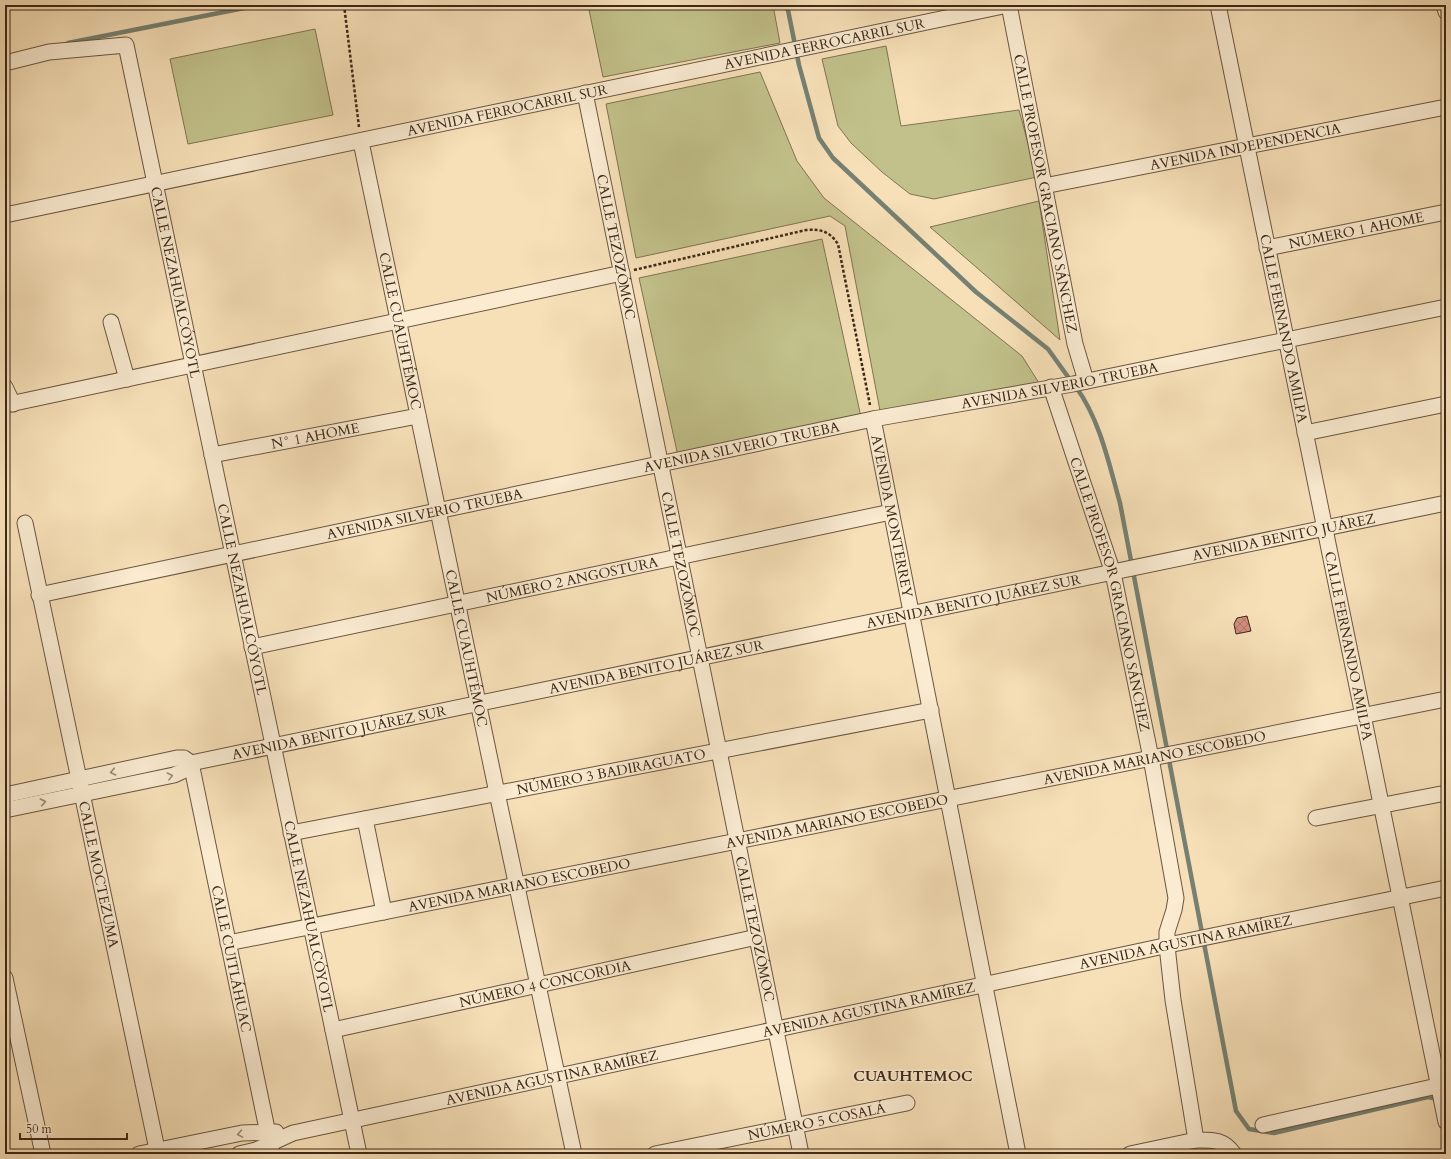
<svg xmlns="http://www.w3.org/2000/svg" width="1451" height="1159" font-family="Cardo,serif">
<defs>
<pattern id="building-cross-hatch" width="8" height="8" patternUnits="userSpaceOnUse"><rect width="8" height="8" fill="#d58e7f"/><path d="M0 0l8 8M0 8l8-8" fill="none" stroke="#ae7467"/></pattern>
</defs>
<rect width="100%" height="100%" fill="#f7e0b8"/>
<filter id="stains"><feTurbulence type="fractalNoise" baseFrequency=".005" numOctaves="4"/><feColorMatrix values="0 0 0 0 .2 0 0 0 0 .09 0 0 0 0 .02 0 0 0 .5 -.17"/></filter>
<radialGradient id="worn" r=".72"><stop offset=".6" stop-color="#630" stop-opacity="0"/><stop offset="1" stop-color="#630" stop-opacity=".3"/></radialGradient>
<g fill="#c2c18b" stroke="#7f7452">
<path d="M588,5H773L780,43L603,77Z"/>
<path d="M315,29L333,115L188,144L170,59Z"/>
<path d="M886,46L901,126L1019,110L1037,177L934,199L910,194L882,172L851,143L838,126L822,59Z"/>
<path d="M760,72L797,161L824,198L1022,356L1044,391L881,416L845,226L830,216L636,258L606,104Z"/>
<path d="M1039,201L1060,340L930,227Z"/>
<path d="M822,239L861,417L678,456L639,278Z"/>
</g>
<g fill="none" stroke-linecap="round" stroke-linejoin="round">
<g stroke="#768173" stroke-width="4.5">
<path d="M787,5L799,65L819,138L833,158L976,292L1048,349L1071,381"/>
<path d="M68,43L259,5"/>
<path d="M1076,387C1100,420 1109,464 1120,503L1236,1111L1249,1129L1274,1133L1428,1097L1438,1099"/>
</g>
</g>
<path fill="url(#building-cross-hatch)" stroke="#3c2818" d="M1247,616L1251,631L1236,634L1234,624L1237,618Z"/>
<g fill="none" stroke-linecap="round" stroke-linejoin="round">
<g stroke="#6b5640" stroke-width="17">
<g id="minor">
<path id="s1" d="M1009,5L1075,344L1086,381"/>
<path id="s2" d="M1218,5L1446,1122"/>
<path d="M1444,5L1446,12"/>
<path id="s3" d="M5,63L49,52L126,45L359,1154"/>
<path id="s4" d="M585,93L801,1154"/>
<path id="s5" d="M361,142L497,793L574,1154"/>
<path id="s6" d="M1044,186L1446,107"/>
<path id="s7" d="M5,215L1008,5"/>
<path id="s8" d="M1267,248L1446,212"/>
<path d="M111,322L127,379"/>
<path d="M5,387L13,404"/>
<path id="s9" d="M1051,387L1113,573L1151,758L1176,898L1174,910L1167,932V946L1173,1000L1196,1140C1213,1140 1223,1139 1234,1154"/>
<path d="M5,405L622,273"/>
<path id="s10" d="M873,419L1018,1154"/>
<path d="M1305,433L1446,404"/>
<path id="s11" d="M212,455L418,416"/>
<path id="s12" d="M25,523L158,1154"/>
<path id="s13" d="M39,595L873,419L1073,384L1446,307"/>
<path id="s14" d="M252,647L891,512"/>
<path id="s15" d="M191,763L1446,503"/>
<path id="s16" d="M191,763L272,1153"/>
<path d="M5,795L177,758H184L191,763"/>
<path d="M5,810L174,775L187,769L191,763"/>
<path d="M1316,818L1446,793"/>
<path d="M365,819L384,912"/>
<path id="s17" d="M291,833L931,710"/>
<path id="s18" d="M228,943L1446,699"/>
<path d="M5,978L43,1154"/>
<path id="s19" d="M333,1030L757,937"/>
<path d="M1263,1125L1446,1084"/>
<path d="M139,1154L242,1133L276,1132"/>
<path id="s20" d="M239,1154L256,1150L293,1133L1178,943L1446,888"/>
<path id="s21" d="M655,1154L907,1103"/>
<path d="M1130,1154L1196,1140"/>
</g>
</g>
<g stroke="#3c2818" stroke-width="2.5" stroke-dasharray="3 2" stroke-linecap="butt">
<path d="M344,5L359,127"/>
<path d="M634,270L806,230C821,229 829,231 838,244L870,405"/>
</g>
<use href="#minor" stroke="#faebd1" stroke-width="15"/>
</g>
<defs><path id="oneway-chevron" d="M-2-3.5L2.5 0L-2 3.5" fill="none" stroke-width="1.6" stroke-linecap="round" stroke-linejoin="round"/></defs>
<g stroke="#9b8a74">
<use href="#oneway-chevron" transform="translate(113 772) rotate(168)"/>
<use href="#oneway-chevron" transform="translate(170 776) rotate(-14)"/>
<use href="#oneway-chevron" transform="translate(43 802) rotate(-12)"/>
<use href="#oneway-chevron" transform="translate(240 1134) rotate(170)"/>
</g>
<g text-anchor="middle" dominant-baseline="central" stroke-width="3" stroke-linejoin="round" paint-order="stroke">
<g font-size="14" fill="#3c2818" stroke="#faebd1">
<text stroke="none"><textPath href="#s7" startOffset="837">AVENIDA FERROCARRIL SUR</textPath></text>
<text stroke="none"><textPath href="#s7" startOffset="513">AVENIDA FERROCARRIL SUR</textPath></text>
<text stroke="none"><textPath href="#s6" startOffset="205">AVENIDA INDEPENDENCIA</textPath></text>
<text stroke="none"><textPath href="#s1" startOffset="192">CALLE PROFESOR GRACIANO SÁNCHEZ</textPath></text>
<text stroke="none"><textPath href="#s8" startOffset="91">NÚMERO 1 AHOME</textPath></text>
<text stroke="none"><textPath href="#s4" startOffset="157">CALLE TEZOZÓMOC</textPath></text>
<text stroke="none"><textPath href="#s3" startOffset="365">CALLE NEZAHUALCÓYOTL</textPath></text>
<text stroke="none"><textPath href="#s2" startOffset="330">CALLE FERNANDO AMILPA</textPath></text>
<text stroke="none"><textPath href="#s5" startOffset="193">CALLE CUAUHTÉMOC</textPath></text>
<text stroke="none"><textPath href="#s13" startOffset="1042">AVENIDA SILVERIO TRUEBA</textPath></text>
<text stroke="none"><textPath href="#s11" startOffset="105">N° 1 AHOME</textPath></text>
<text stroke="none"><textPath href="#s13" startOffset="718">AVENIDA SILVERIO TRUEBA</textPath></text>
<text stroke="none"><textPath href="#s13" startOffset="394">AVENIDA SILVERIO TRUEBA</textPath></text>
<text stroke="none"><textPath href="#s10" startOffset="99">AVENIDA MONTERREY</textPath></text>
<text stroke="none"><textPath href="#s15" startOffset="1116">AVENIDA BENITO JUÁREZ</textPath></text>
<text stroke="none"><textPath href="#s4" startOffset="481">CALLE TEZOZÓMOC</textPath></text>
<text stroke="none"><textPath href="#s14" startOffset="327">NÚMERO 2 ANGOSTURA</textPath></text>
<text stroke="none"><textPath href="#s9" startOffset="216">CALLE PROFESOR GRACIANO SÁNCHEZ</textPath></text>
<text stroke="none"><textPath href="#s3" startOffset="689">CALLE NEZAHUALCÓYOTL</textPath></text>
<text stroke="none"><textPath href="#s15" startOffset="799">AVENIDA BENITO JUÁREZ SUR</textPath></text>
<text stroke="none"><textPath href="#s2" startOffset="654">CALLE FERNANDO AMILPA</textPath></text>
<text stroke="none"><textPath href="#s5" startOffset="517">CALLE CUAUHTÉMOC</textPath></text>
<text stroke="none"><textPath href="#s15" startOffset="475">AVENIDA BENITO JUÁREZ SUR</textPath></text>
<text stroke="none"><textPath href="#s15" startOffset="151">AVENIDA BENITO JUÁREZ SUR</textPath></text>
<text stroke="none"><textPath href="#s18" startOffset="945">AVENIDA MARIANO ESCOBEDO</textPath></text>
<text stroke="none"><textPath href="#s17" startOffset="326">NÚMERO 3 BADIRAGUATO</textPath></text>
<text stroke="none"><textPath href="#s18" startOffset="621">AVENIDA MARIANO ESCOBEDO</textPath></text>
<text stroke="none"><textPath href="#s12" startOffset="359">CALLE MOCTEZUMA</textPath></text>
<text stroke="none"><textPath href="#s18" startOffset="297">AVENIDA MARIANO ESCOBEDO</textPath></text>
<text stroke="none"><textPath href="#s3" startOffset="1013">CALLE NEZAHUALCÓYOTL</textPath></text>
<text stroke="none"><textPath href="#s4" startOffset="853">CALLE TEZOZÓMOC</textPath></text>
<text stroke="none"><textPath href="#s20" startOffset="971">AVENIDA AGUSTINA RAMÍREZ</textPath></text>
<text stroke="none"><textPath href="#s16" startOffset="200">CALLE CUITLÁHUAC</textPath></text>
<text stroke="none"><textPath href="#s19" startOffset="217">NÚMERO 4 CONCORDIA</textPath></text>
<text stroke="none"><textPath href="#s20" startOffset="647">AVENIDA AGUSTINA RAMÍREZ</textPath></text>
<text stroke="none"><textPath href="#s20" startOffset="323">AVENIDA AGUSTINA RAMÍREZ</textPath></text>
<text stroke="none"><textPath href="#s21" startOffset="165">NÚMERO 5 COSALÁ</textPath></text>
</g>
<g font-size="15" font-weight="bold" fill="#3c2818" stroke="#faebd1">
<text x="913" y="1076">CUAUHTEMOC</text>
</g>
</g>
<rect width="1451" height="1159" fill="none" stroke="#f7e0b8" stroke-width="20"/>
<rect x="6" y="6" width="1439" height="1147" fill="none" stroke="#3c2818" stroke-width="2"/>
<rect x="10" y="10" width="1431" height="1139" fill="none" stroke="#3c2818"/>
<path d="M20 1133v6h107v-6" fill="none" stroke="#3c2818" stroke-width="2"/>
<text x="26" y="1133" font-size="12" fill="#3c2818" stroke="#faebd1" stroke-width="3" paint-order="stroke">50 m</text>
<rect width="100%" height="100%" filter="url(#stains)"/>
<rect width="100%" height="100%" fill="url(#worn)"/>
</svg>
